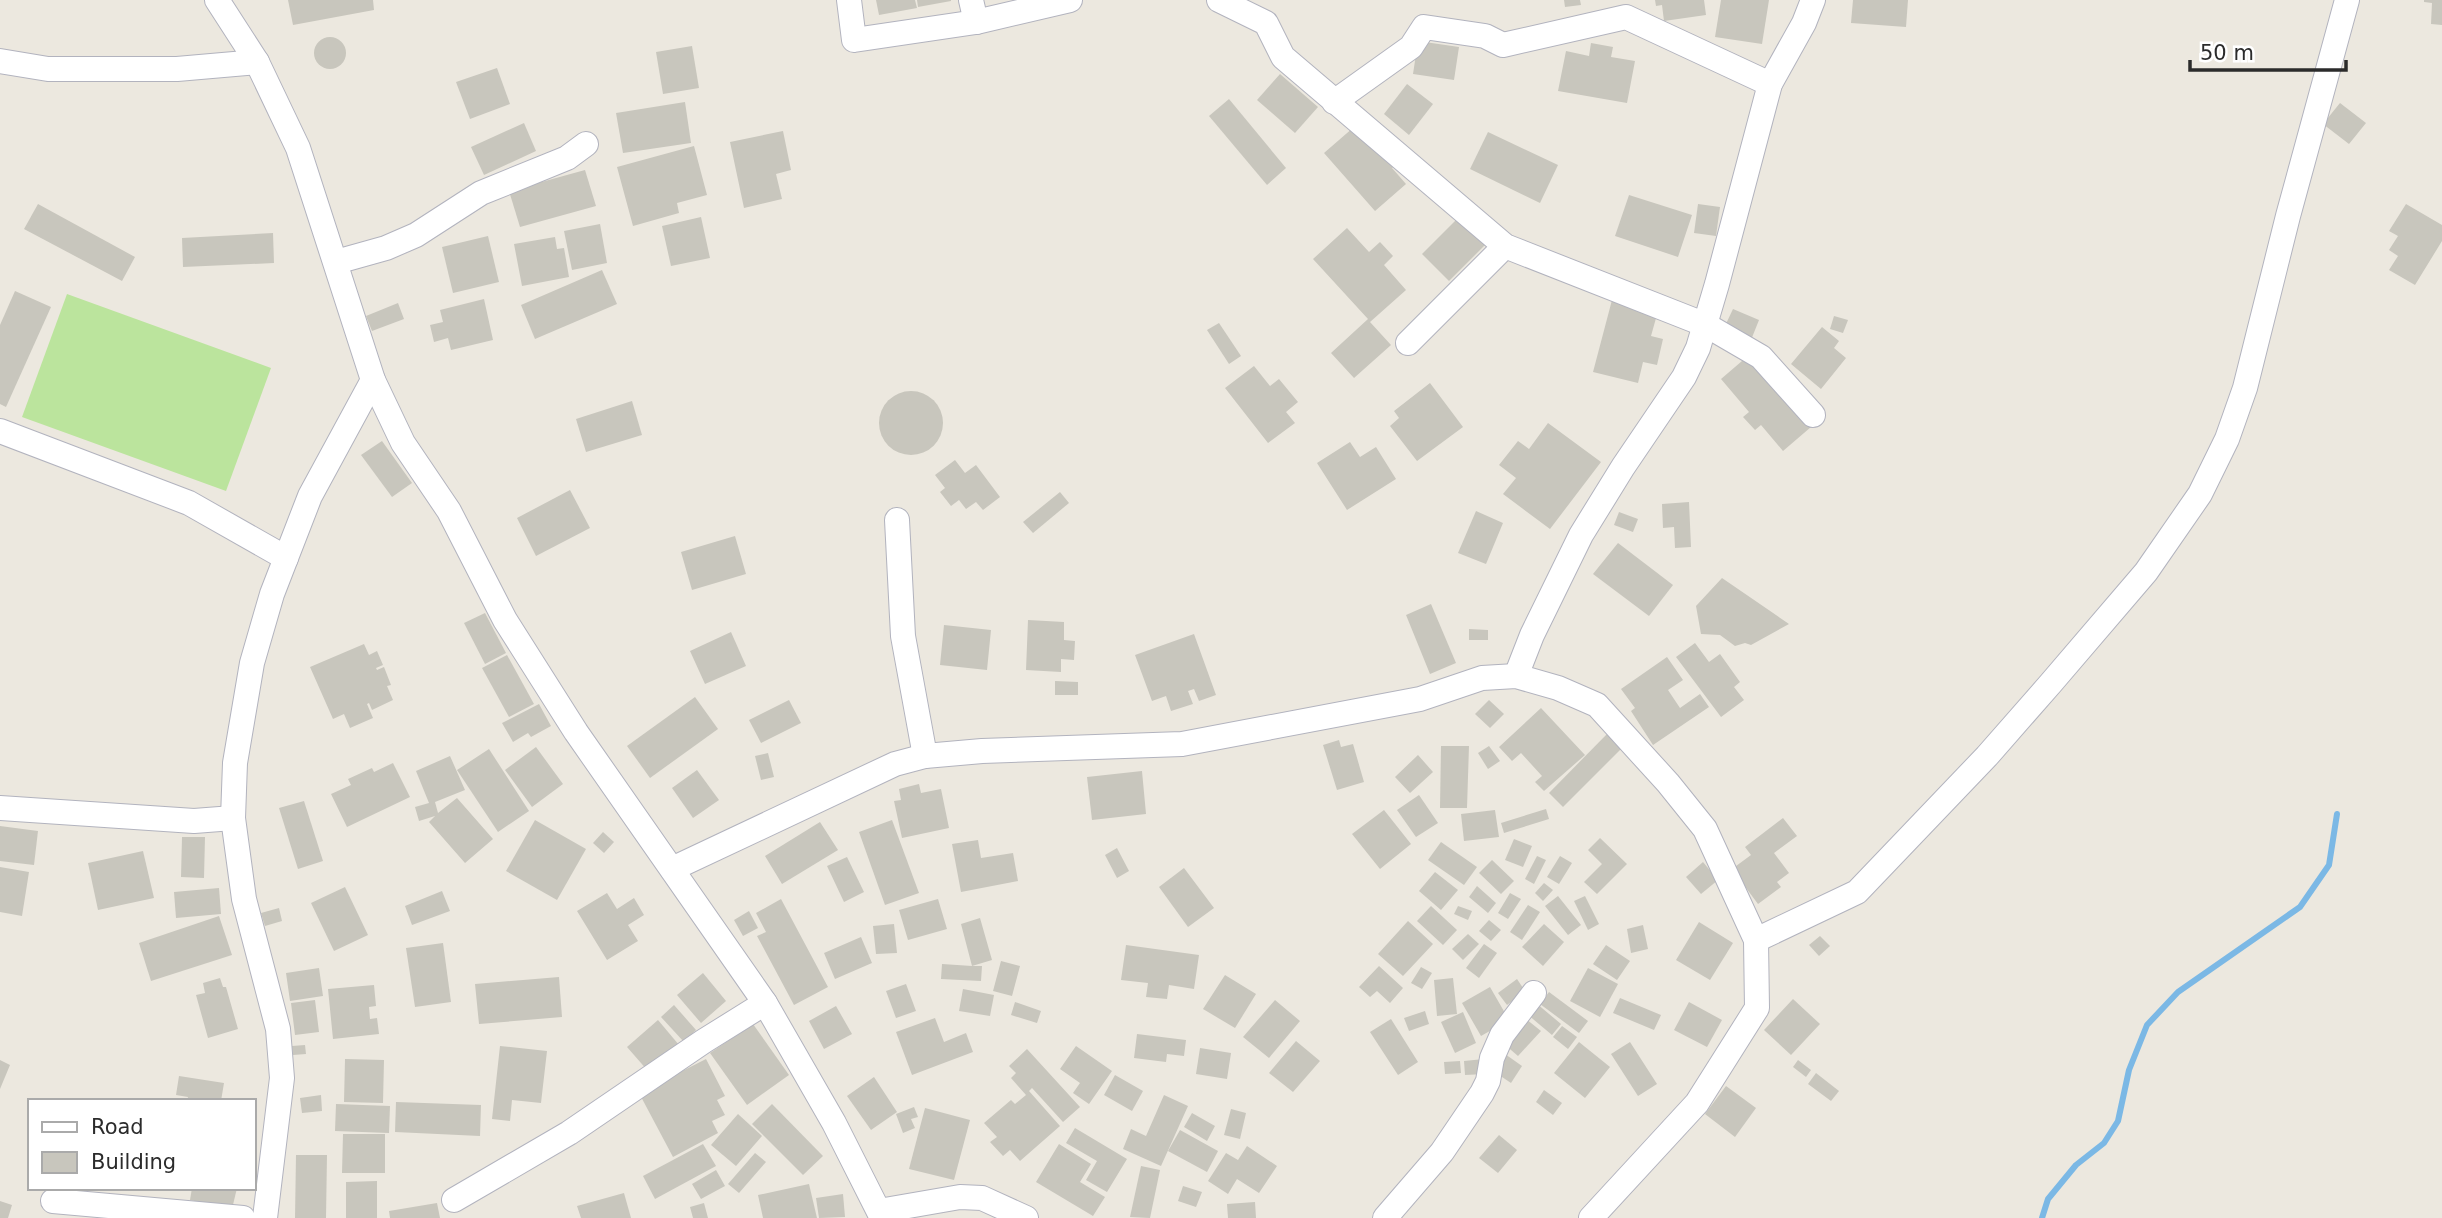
<svg xmlns="http://www.w3.org/2000/svg" width="2442" height="1218" font-family="'DejaVu Sans',sans-serif">
<rect width="100%" height="100%" fill="#ece8df"/>
<path fill="#bbe49d" d="M67,294L271,368L226,491L22,417Z"/>
<g fill="none" stroke-linecap="round" stroke-linejoin="round">
<path stroke="#7bb8e5" stroke-width="6" d="M2042,1218L2048,1199L2076,1165L2104,1143L2118,1121L2129,1070L2147,1025L2178,992L2300,907L2329,865L2337,814"/>
</g>
<g fill="#c8c6bd">
<path d="M288,0H373L374,10L293,25Z"/>
<path d="M876,0H915L917,8L879,15Z"/>
<path d="M917,0H951V1L918,7Z"/>
<path d="M1564,0H1580L1581,5L1565,7Z"/>
<path d="M1655,0H1704L1706,15L1664,21L1662,5L1656,6Z"/>
<path d="M1721,0H1769L1762,44L1715,37Z"/>
<path d="M1853,0H1908L1906,27L1851,23Z"/>
<path d="M2424,0H2442V25L2431,24L2432,3L2424,2Z"/>
<circle cx="330" cy="53" r="16"/>
<path d="M1418,41L1459,47L1454,80L1413,74Z"/>
<path d="M1591,43L1613,47L1611,57L1635,61L1627,103L1558,91L1566,51L1589,56Z"/>
<path d="M692,46L699,88L663,94L656,52Z"/>
<path d="M497,68L510,104L470,119L456,82Z"/>
<path d="M1280,74L1318,107L1295,133L1257,100Z"/>
<path d="M1407,84L1433,104L1409,135L1384,114Z"/>
<path d="M1229,99L1286,168L1267,185L1209,116Z"/>
<path d="M685,102L691,143L623,153L616,113Z"/>
<path d="M2340,103L2366,123L2349,144L2323,124Z"/>
<path d="M524,123L536,151L484,175L471,147Z"/>
<path d="M1354,127L1397,164L1392,168L1406,184L1375,211L1324,153Z"/>
<path d="M783,131L791,170L776,174L782,199L744,208L730,142Z"/>
<path d="M1488,132L1558,165L1540,203L1470,169Z"/>
<path d="M694,146L707,195L677,203L679,213L633,226L617,167Z"/>
<path d="M585,170L596,206L520,227L509,191Z"/>
<path d="M1629,195L1692,215L1678,257L1615,236Z"/>
<path d="M38,204L135,257L122,281L24,229Z"/>
<path d="M1698,204L1720,207L1716,236L1694,233Z"/>
<path d="M2406,204L2442,225V241L2415,285L2389,270L2398,256L2389,250L2398,236L2389,231Z"/>
<path d="M1464,212L1491,239L1449,281L1422,254Z"/>
<path d="M701,217L710,258L671,266L662,226Z"/>
<path d="M600,224L607,263L572,270L564,231Z"/>
<path d="M1347,228L1369,252L1380,242L1393,256L1384,265L1406,290L1370,322L1391,345L1354,378L1331,353L1368,319L1313,259Z"/>
<path d="M273,233L274,263L183,267L182,238Z"/>
<path d="M488,236L499,282L453,293L442,247Z"/>
<path d="M555,237L557,249L564,248L569,277L522,286L514,244Z"/>
<path d="M602,270L617,304L535,339L521,305Z"/>
<path d="M15,291L51,307L6,407L0,404V325Z"/>
<path d="M484,299L493,340L451,350L448,338L434,342L430,325L443,322L440,310Z"/>
<path d="M1612,300L1658,311L1651,336L1663,339L1657,365L1643,362L1638,383L1593,372Z"/>
<path d="M398,303L404,319L372,331L366,316Z"/>
<path d="M1733,309L1759,320L1751,340L1724,328Z"/>
<path d="M1834,316L1848,320L1843,333L1830,329Z"/>
<path d="M1219,323L1241,356L1229,364L1207,330Z"/>
<path d="M1822,327L1839,341L1834,348L1846,358L1821,389L1791,364Z"/>
<path d="M1749,355L1811,427L1783,451L1761,425L1755,430L1743,417L1749,412L1721,379Z"/>
<path d="M1254,366L1270,386L1279,379L1298,402L1286,412L1295,423L1268,443L1225,388Z"/>
<path d="M1430,383L1463,427L1417,461L1390,426L1399,418L1394,411Z"/>
<circle cx="911" cy="423" r="32"/>
<path d="M632,401L642,435L586,452L576,419Z"/>
<path d="M1548,423L1601,462L1550,529L1503,494L1516,478L1499,465L1518,441L1529,449Z"/>
<path d="M382,441L412,483L392,497L361,455Z"/>
<path d="M1350,442L1360,457L1376,447L1396,479L1347,510L1317,463Z"/>
<path d="M955,460L965,473L976,465L1000,497L983,510L976,502L966,509L959,500L951,506L940,492L945,488L935,475Z"/>
<path d="M570,490L590,528L536,556L517,518Z"/>
<path d="M1060,492L1069,503L1033,533L1023,522Z"/>
<path d="M1689,502L1691,547L1675,548L1674,527L1663,528L1662,504Z"/>
<path d="M1476,511L1503,523L1486,564L1458,553Z"/>
<path d="M1619,512L1638,519L1633,532L1614,525Z"/>
<path d="M735,536L746,574L692,590L681,552Z"/>
<path d="M1618,543L1673,585L1649,616L1593,574Z"/>
<path d="M1722,578L1789,624L1751,645L1745,643L1735,646L1720,635L1701,634L1696,606Z"/>
<path d="M1431,604L1456,663L1430,674L1406,615Z"/>
<path d="M485,613L506,653L485,664L464,623Z"/>
<path d="M1028,620L1064,622V640L1075,641L1074,660L1061,659V672L1026,670Z"/>
<path d="M944,625L991,630L987,670L940,665Z"/>
<path d="M1469,629L1488,630V640H1469Z"/>
<path d="M731,632L746,666L705,684L690,651Z"/>
<path d="M1194,634L1216,695L1199,701L1194,689L1188,691L1193,704L1171,711L1166,696L1152,701L1135,655Z"/>
<path d="M1695,643L1709,662L1720,654L1740,682L1734,687L1744,700L1721,717L1676,657Z"/>
<path d="M364,644L369,655L377,651L383,665L376,668L377,670L384,667L391,685L387,686L393,700L372,710L369,703L367,704L373,718L350,728L344,714L333,719L310,667Z"/>
<path d="M507,655L534,704L509,717L482,668Z"/>
<path d="M1667,657L1683,680L1668,690L1680,708L1700,694L1709,707L1653,745L1631,711L1635,708L1621,689Z"/>
<path d="M1055,681L1078,682V695H1055Z"/>
<path d="M695,697L718,729L650,778L627,746Z"/>
<path d="M789,700L801,723L761,743L749,720Z"/>
<path d="M1489,700L1504,714L1490,728L1475,714Z"/>
<path d="M539,704L551,726L531,737L528,733L513,742L502,723Z"/>
<path d="M1541,708L1585,755L1544,791L1535,782L1542,776L1521,753L1512,761L1499,747Z"/>
<path d="M1607,734L1622,748L1563,807L1549,793Z"/>
<path d="M1339,740L1341,747L1353,744L1364,782L1337,790L1323,745Z"/>
<path d="M1441,746H1469L1467,808H1440Z"/>
<path d="M1489,746L1500,761L1488,769L1478,753Z"/>
<path d="M536,747L563,784L532,807L505,770Z"/>
<path d="M489,749L529,811L498,832L457,770Z"/>
<path d="M768,753L774,777L761,780L755,756Z"/>
<path d="M1418,755L1433,772L1410,793L1395,777Z"/>
<path d="M450,756L465,790L435,802L438,813L457,798L493,839L465,863L429,822L435,816L419,821L415,807L429,803L416,771Z"/>
<path d="M393,763L410,797L347,827L331,794L351,785L348,779L372,768L374,772Z"/>
<path d="M697,770L719,800L693,818L672,788Z"/>
<path d="M1142,771L1146,814L1092,820L1087,777Z"/>
<path d="M919,784L921,793L941,789L949,828L902,838L894,801L901,800L899,789Z"/>
<path d="M1419,795L1438,823L1416,837L1397,810Z"/>
<path d="M304,801L323,861L298,869L279,808Z"/>
<path d="M1546,809L1549,819L1504,833L1501,823Z"/>
<path d="M1384,810L1411,844L1380,869L1352,834Z"/>
<path d="M1495,810L1499,837L1464,841L1461,814Z"/>
<path d="M1783,818L1797,836L1774,853L1789,873L1777,882L1781,887L1758,904L1732,869L1751,855L1745,847Z"/>
<path d="M535,820L586,849L557,900L506,871Z"/>
<path d="M892,820L919,893L885,905L859,832Z"/>
<path d="M820,822L838,850L782,884L765,856Z"/>
<path d="M0,826L38,831L34,865L0,861Z"/>
<path d="M603,832L614,842L604,853L593,843Z"/>
<path d="M182,837H205L204,878L181,877Z"/>
<path d="M1600,838L1627,864L1597,894L1584,882L1602,864L1588,850Z"/>
<path d="M1514,839L1532,846L1523,867L1505,860Z"/>
<path d="M978,840L981,858L1013,853L1018,881L961,892L952,844Z"/>
<path d="M1441,842L1477,867L1464,885L1428,860Z"/>
<path d="M1117,848L1129,871L1117,878L1105,855Z"/>
<path d="M143,851L154,898L98,910L88,863Z"/>
<path d="M1537,856L1546,860L1534,884L1525,879Z"/>
<path d="M1560,856L1572,863L1559,884L1547,877Z"/>
<path d="M847,857L864,892L844,902L827,866Z"/>
<path d="M1492,860L1514,881L1501,894L1479,873Z"/>
<path d="M1703,862L1718,880L1701,894L1686,877Z"/>
<path d="M0,867L29,872L22,916L0,912Z"/>
<path d="M1184,868L1214,908L1188,927L1159,887Z"/>
<path d="M1435,872L1458,890L1441,910L1419,891Z"/>
<path d="M1544,883L1553,890L1543,901L1535,893Z"/>
<path d="M1477,886L1496,903L1488,913L1469,897Z"/>
<path d="M345,887L368,935L334,951L311,903Z"/>
<path d="M219,888L221,914L176,918L174,892Z"/>
<path d="M442,891L450,911L412,925L405,906Z"/>
<path d="M607,893L617,909L634,898L644,915L628,925L638,941L607,960L577,911Z"/>
<path d="M1510,893L1521,899L1508,919L1498,913Z"/>
<path d="M1558,896L1581,925L1568,935L1545,906Z"/>
<path d="M1585,896L1599,924L1588,930L1574,901Z"/>
<path d="M781,899L828,987L794,1005L757,936L766,932L756,913Z"/>
<path d="M938,899L947,929L908,940L899,910Z"/>
<path d="M1528,905L1540,912L1522,940L1510,932Z"/>
<path d="M1431,906L1457,930L1443,945L1417,921Z"/>
<path d="M1458,906L1472,911L1468,920L1454,914Z"/>
<path d="M279,908L282,921L265,926L261,913Z"/>
<path d="M749,911L758,928L743,936L734,920Z"/>
<path d="M219,916L232,955L151,981L139,943Z"/>
<path d="M980,918L992,960L972,966H982L981,981L941,979L942,964L972,966L961,924Z"/>
<path d="M1489,920L1501,930L1491,941L1479,931Z"/>
<path d="M1408,921L1433,944L1403,976L1378,954Z"/>
<path d="M1699,922L1733,943L1710,980L1676,960Z"/>
<path d="M894,924L897,953L876,954L873,926Z"/>
<path d="M1544,924L1564,942L1543,966L1522,947Z"/>
<path d="M1643,925L1648,949L1631,953L1627,929Z"/>
<path d="M1468,934L1479,944L1463,960L1452,949Z"/>
<path d="M1820,936L1830,946L1819,956L1809,945Z"/>
<path d="M861,937L872,963L835,979L824,953Z"/>
<path d="M443,943L451,1002L415,1007L406,948Z"/>
<path d="M1484,944L1497,953L1479,978L1466,968Z"/>
<path d="M1126,945L1199,955L1194,989L1169,985L1167,999L1146,997L1148,983L1121,980Z"/>
<path d="M1606,945L1630,961L1617,980L1593,964Z"/>
<path d="M1001,961L1020,966L1012,996L993,991Z"/>
<path d="M1379,966L1403,988L1390,1003L1377,991L1370,997L1359,987Z"/>
<path d="M1421,967L1432,973L1422,989L1411,983Z"/>
<path d="M319,968L323,996L290,1001L286,973Z"/>
<path d="M1588,968L1618,984L1600,1017L1570,1001Z"/>
<path d="M703,973L726,1001L701,1023L677,995Z"/>
<path d="M1225,975L1256,994L1235,1028L1203,1009Z"/>
<path d="M559,977L562,1017L479,1024L475,984Z"/>
<path d="M220,978L223,987H226L238,1029L208,1038L196,995L205,993L203,983Z"/>
<path d="M1453,978L1457,1014L1437,1016L1434,980Z"/>
<path d="M1517,979L1525,991L1507,1005L1498,993Z"/>
<path d="M906,984L916,1011L896,1018L886,991Z"/>
<path d="M374,985L376,1006L369,1007L370,1019L377,1018L379,1034L333,1039L328,989Z"/>
<path d="M1490,987L1509,1020L1481,1036L1462,1003Z"/>
<path d="M963,989L994,995L990,1016L959,1011Z"/>
<path d="M1549,992L1588,1021L1579,1033L1540,1004Z"/>
<path d="M1620,998L1661,1015L1654,1030L1613,1013Z"/>
<path d="M1793,999L1820,1024L1791,1055L1764,1030Z"/>
<path d="M315,1000L319,1032L295,1035L291,1003Z"/>
<path d="M1275,1000L1300,1021L1269,1058L1243,1037Z"/>
<path d="M1015,1002L1041,1011L1037,1023L1011,1015Z"/>
<path d="M1689,1002L1722,1020L1707,1047L1674,1030Z"/>
<path d="M1536,1003L1561,1024L1552,1035L1527,1014Z"/>
<path d="M674,1005L696,1030L684,1042L661,1017Z"/>
<path d="M836,1006L852,1034L824,1049L809,1021Z"/>
<path d="M1425,1011L1429,1024L1409,1031L1404,1018Z"/>
<path d="M1463,1012L1476,1043L1455,1053L1441,1022Z"/>
<path d="M935,1018L944,1042L966,1033L973,1052L912,1075L896,1032Z"/>
<path d="M1391,1019L1418,1062L1398,1075L1370,1032Z"/>
<path d="M1526,1019L1541,1031L1518,1056L1504,1044Z"/>
<path d="M658,1020L679,1045L648,1071L627,1047Z"/>
<path d="M753,1024L789,1075L747,1105L710,1053Z"/>
<path d="M1562,1026L1577,1037L1568,1049L1553,1037Z"/>
<path d="M1137,1034L1186,1040L1184,1056L1167,1054L1166,1062L1134,1058Z"/>
<path d="M1296,1041L1320,1061L1293,1092L1269,1073Z"/>
<path d="M1579,1042L1610,1067L1585,1098L1554,1073Z"/>
<path d="M1630,1042L1657,1084L1638,1096L1611,1054Z"/>
<path d="M305,1045L306,1054L293,1055L292,1046Z"/>
<path d="M500,1046L547,1051L541,1103L512,1100L510,1121L492,1119Z"/>
<path d="M1076,1046L1112,1071L1089,1104L1073,1093L1080,1083L1060,1069Z"/>
<path d="M1200,1048L1231,1053L1227,1079L1196,1074Z"/>
<path d="M1027,1049L1080,1107L1063,1122L1032,1088L1029,1091L1060,1126L1020,1161L1010,1150L1003,1156L990,1142L997,1137L984,1123L1011,1100L1015,1104L1026,1095L1011,1078L1016,1073L1009,1066Z"/>
<path d="M1505,1054L1522,1066L1511,1083L1493,1071Z"/>
<path d="M345,1059L384,1060L383,1103L344,1102Z"/>
<path d="M706,1059L725,1096L717,1100L725,1115L712,1121L718,1133L673,1157L639,1093Z"/>
<path d="M1484,1059L1485,1074L1465,1075L1464,1061Z"/>
<path d="M0,1060L10,1065L0,1089Z"/>
<path d="M1798,1060L1811,1070L1806,1077L1793,1067Z"/>
<path d="M1460,1061L1461,1073L1445,1074L1444,1062Z"/>
<path d="M1816,1073L1839,1091L1831,1101L1808,1084Z"/>
<path d="M1115,1075L1143,1091L1132,1111L1104,1095Z"/>
<path d="M179,1076L224,1083L221,1101H187L188,1097L176,1095Z"/>
<path d="M874,1077L897,1112L871,1130L847,1096Z"/>
<path d="M1726,1086L1756,1108L1735,1137L1705,1114Z"/>
<path d="M1544,1090L1562,1103L1553,1115L1536,1102Z"/>
<path d="M321,1095L322,1111L302,1113L300,1098Z"/>
<path d="M1164,1095L1188,1106L1161,1166L1123,1149L1131,1129L1146,1136Z"/>
<path d="M396,1102L481,1105L480,1136L395,1132Z"/>
<path d="M336,1104L390,1106L389,1133L335,1131Z"/>
<path d="M772,1104L823,1156L803,1175L752,1124Z"/>
<path d="M914,1107L918,1117L911,1119L915,1128L903,1133L896,1114Z"/>
<path d="M925,1108L970,1120L954,1180L909,1169Z"/>
<path d="M1231,1109L1246,1113L1240,1139L1224,1135Z"/>
<path d="M1192,1113L1215,1126L1207,1141L1184,1127Z"/>
<path d="M738,1114L762,1136L736,1166L711,1145Z"/>
<path d="M1075,1128L1127,1159L1107,1192L1086,1180L1097,1161L1066,1143Z"/>
<path d="M1180,1130L1218,1151L1207,1172L1168,1151Z"/>
<path d="M343,1134H385V1173H342Z"/>
<path d="M1499,1135L1517,1150L1498,1173L1479,1158Z"/>
<path d="M703,1144L716,1166L655,1199L643,1176Z"/>
<path d="M1059,1144L1091,1164L1080,1182L1105,1197L1093,1216L1036,1182Z"/>
<path d="M1247,1146L1277,1166L1259,1193L1237,1179L1228,1194L1208,1181L1226,1153L1238,1160Z"/>
<path d="M755,1153L766,1162L739,1193L728,1184Z"/>
<path d="M296,1155H327L326,1218H295Z"/>
<path d="M1141,1166L1160,1170L1150,1218L1130,1217Z"/>
<path d="M716,1170L725,1186L701,1199L692,1184Z"/>
<path d="M377,1181V1218H346V1182Z"/>
<path d="M809,1184L817,1218H763L758,1195Z"/>
<path d="M1183,1186L1202,1192L1196,1207L1178,1201Z"/>
<path d="M192,1188H237L232,1209L190,1200Z"/>
<path d="M624,1193L631,1218H581L577,1206Z"/>
<path d="M843,1194L845,1217L819,1218L816,1198Z"/>
<path d="M0,1201L12,1205L8,1218H0Z"/>
<path d="M1255,1202L1256,1218H1228L1227,1204Z"/>
<path d="M437,1203L440,1218H390L389,1211Z"/>
<path d="M704,1203L708,1218H693L690,1207Z"/>
</g>
<g fill="none" stroke-linecap="round" stroke-linejoin="round">
<g stroke="#b2b3be" stroke-width="26">
<g id="street">
<path d="M217,0L257,62L298,148L373,380L403,443L449,511L505,620L576,732L765,1003L834,1123L882,1218"/>
<path d="M849,0L854,40L976,22L1070,0"/>
<path d="M971,0L976,22"/>
<path d="M1219,0L1266,23L1283,57L1505,246L1706,325L1761,357L1813,415"/>
<path d="M0,61L48,69H177L257,62"/>
<path d="M1334,102L1411,47L1424,27L1485,36L1503,45L1626,17L1770,84"/>
<path d="M336,262L386,248L416,235L481,193L567,158L586,144"/>
<path d="M1408,343L1505,246"/>
<path d="M0,431L189,503L286,558"/>
<path d="M897,520L903,636L925,756"/>
<path d="M1516,676L1532,635L1581,535L1623,467L1684,377L1698,348L1717,284L1770,84L1804,23L1813,0"/>
<path d="M0,808L194,821L233,818"/>
<path d="M672,869L895,764L925,756L982,751L1182,744L1420,699L1482,678L1516,676L1558,688L1597,705L1668,783L1705,829L1756,940L1757,1008L1697,1103L1591,1218"/>
<path d="M1756,940L1857,892L1987,756L2051,683L2146,572L2200,494L2227,439L2245,388L2288,216L2347,0"/>
<path d="M454,1200L569,1133L704,1041L765,1003"/>
<path d="M53,1201L243,1218"/>
<path d="M879,1211L960,1197L982,1198L1026,1218"/>
<path d="M265,1218L282,1078L278,1029L244,899L233,818L235,763L252,663L272,594L310,496L373,380"/>
<path d="M1385,1218L1442,1152L1482,1093L1488,1081L1492,1058L1502,1035L1534,993"/>
</g>
</g>
<use href="#street" stroke="#fff" stroke-width="24"/>
</g>
<rect x="28" y="1099" width="228" height="91" fill="#ffffff" stroke="#aaaaaa" stroke-width="2"/>
<rect x="42" y="1122" width="35" height="10" fill="#ffffff" stroke="#aaaaaa" stroke-width="2"/>
<text x="91" y="1134" font-size="21" fill="#2b2b2b">Road</text>
<rect x="42" y="1152" width="35" height="21" fill="#c8c6bd" stroke="#aaaaaa" stroke-width="2"/>
<text x="91" y="1169" font-size="21" fill="#2b2b2b">Building</text>
<path d="M2190 60v10h156v-10" fill="none" stroke="#2b2b2b" stroke-width="3.5"/>
<text x="2200" y="60" font-size="21" fill="#2b2b2b" stroke="#ffffff" stroke-width="5" paint-order="stroke">50 m</text>
</svg>
